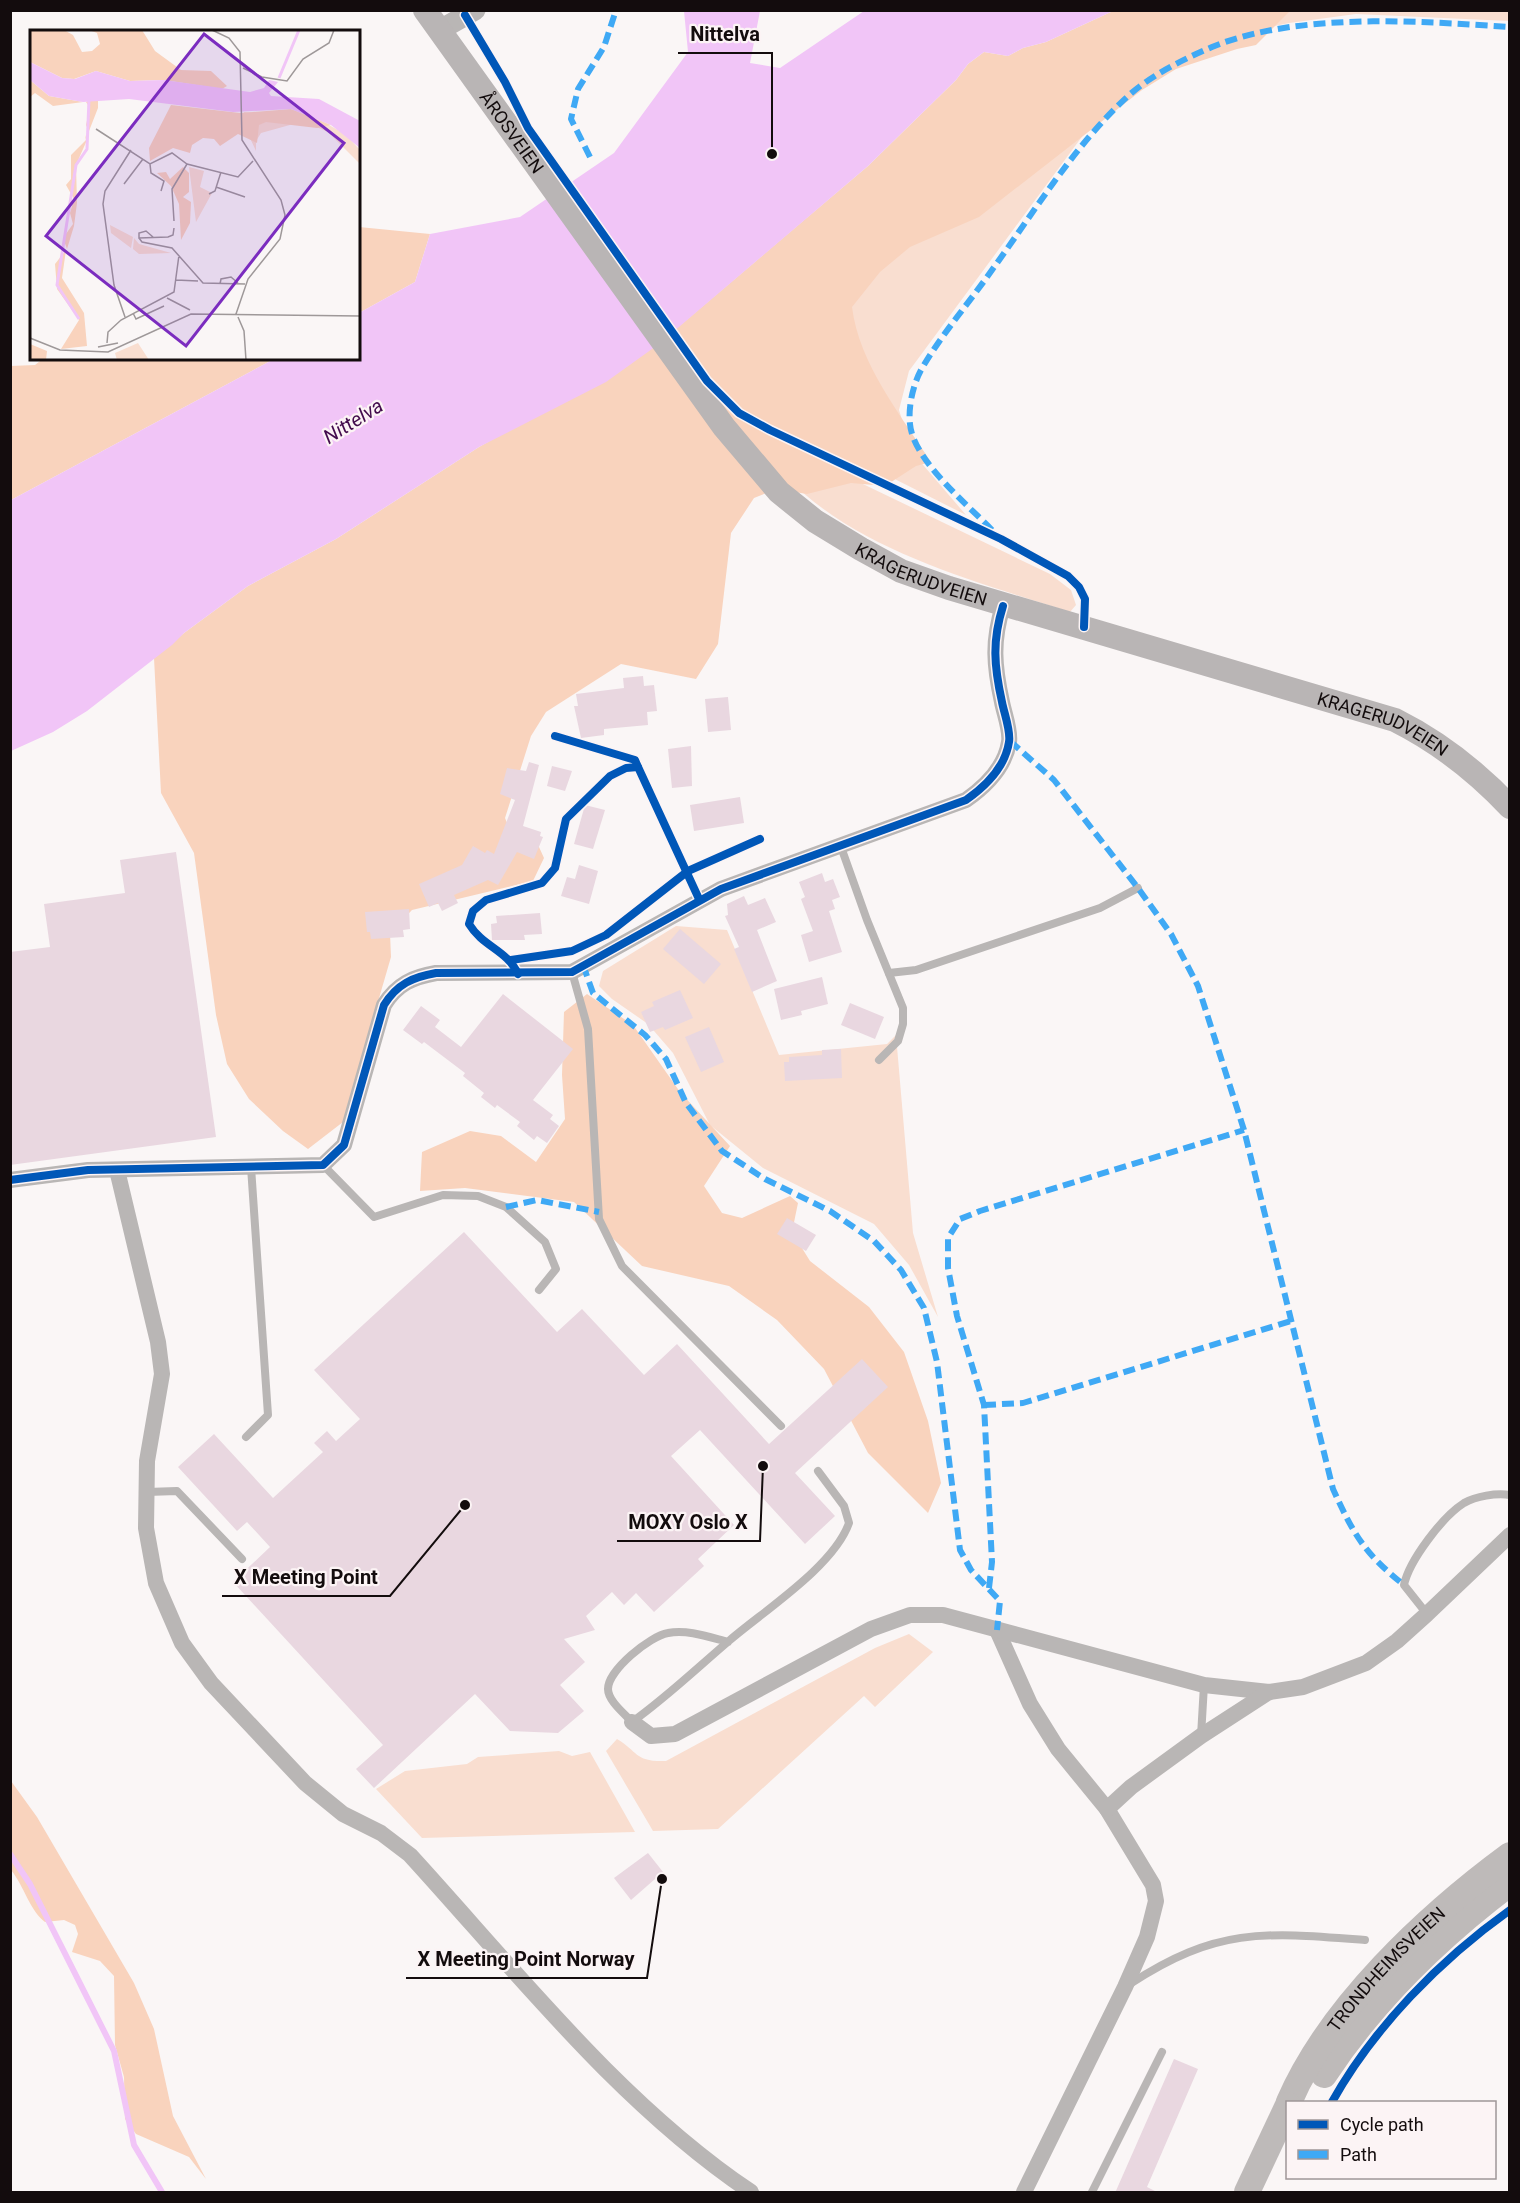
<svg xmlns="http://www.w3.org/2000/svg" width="1520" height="2203" font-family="Roboto,sans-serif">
<rect width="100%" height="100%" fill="#faf6f6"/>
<g fill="#f9ded0">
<path d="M1147,11H1509V21L1356,14L1289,23L1246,32L1207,45L1098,115L909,371L899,410L912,452L966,515L748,405L965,81Z"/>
<path d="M757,433L1050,574L1071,590L1076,605L1070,612C975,581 854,550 785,475C774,463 766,447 757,433Z"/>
<path d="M676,926L727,930L779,1055L887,1044L896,1035L913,1233L938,1317L909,1265L874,1224L763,1168L710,1125L673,1053L648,1024L612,999L599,986L603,971Z"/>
<path d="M909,1634L933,1652L875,1707L864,1696L718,1829L653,1831L606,1751L617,1739C639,1752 634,1762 666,1761L875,1648Z"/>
<path d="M559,1751L572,1756L590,1752L635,1832L422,1838L376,1789L405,1771L467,1764L478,1757Z"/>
</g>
<g fill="#f9d3bd">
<path d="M1113,11H1290L1256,45L1237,49L1176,69L1142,90L979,217L910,247L880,272L852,307C859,364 901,415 931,462L916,466L885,486L851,483L807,494L776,489L754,498L731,533L718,644L696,679L621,664L546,712L531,736L505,818L511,833L539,847L544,858L533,881L412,910L390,933L391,957L343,1122L308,1149L283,1131L249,1099L227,1064L216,1015L194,853L161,793L154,658L184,633L248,586L336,539L479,447L658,344L868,166L956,80L968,64L984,52L1008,56L1023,48L1046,42Z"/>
<path d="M359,227L430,234L415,282L359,313Z"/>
<path d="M44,358L274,359L11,500L10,366L35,365Z"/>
<path d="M587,994L633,1025L680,1092L730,1146L704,1186L722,1213L742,1218L790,1196L798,1203L792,1232L810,1261L869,1307L904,1352L928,1421L941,1483L928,1513L868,1453L824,1369L777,1320L729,1286L642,1266L574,1202L465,1188L420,1191L422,1152L470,1131L501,1136L536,1162L565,1119L562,1075L564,1012Z"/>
<path d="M11,1781L37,1817L134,1983L154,2029L173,2116L206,2179L189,2157L136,2134L125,2119L124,2077L115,2045L114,1976L100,1961L72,1952L78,1934L75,1925L64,1920L45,1922C30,1911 24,1886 11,1870Z"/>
</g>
<path fill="#f1c5f7" d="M684,11H760L750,63L780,68L864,11H1113L1046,42L1023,48L1008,56L984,52L968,64L956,80L868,166L659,344L606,382L479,447L336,539L248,586L184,633L172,645L87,711L53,732L11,751V500L274,359L358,358L359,313L415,282L430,234L520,217L614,153L688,52Z"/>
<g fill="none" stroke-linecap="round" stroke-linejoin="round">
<path stroke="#f1c5f7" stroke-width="6" d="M10,1854L30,1884L114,2051L134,2145L162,2192"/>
</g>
<g fill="#e9d7e0">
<path d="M643,676L644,686L654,685L657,711L647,712L648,725L604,729V735L581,738L574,706H578L576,694L624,688L623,678Z"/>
<path d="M728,697L731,730L708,732L705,699Z"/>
<path d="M691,746L692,786L672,788L668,749Z"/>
<path d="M529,762L539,765L523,826L541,832L540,836L543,837L534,859L517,852L498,885L488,880L454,895L458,903L442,911L438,903L429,907L419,884L462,865L473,846L485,853L487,850L494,854L515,800L500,794L507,768L526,771Z"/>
<path d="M552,766L572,771L565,791L547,786Z"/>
<path d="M740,797L744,823L694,831L690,805Z"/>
<path d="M585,805L605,810L593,849L574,844Z"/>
<path d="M176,852L216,1137L10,1165V952L50,947L44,904L125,893L120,860Z"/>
<path d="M579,865L598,871L589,904L561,896L567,877L575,879Z"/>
<path d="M822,873L825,882L833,879L840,897L832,900L835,909L829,911L842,952L809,962L801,935L813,931L801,899L805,897L799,882Z"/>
<path d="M744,896L748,905L765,898L776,922L757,930L777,981L752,992L734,949L739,947L725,916L728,915L727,904Z"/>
<path d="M409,909L410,929L403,930L404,937L371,939L370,932H367L365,912Z"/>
<path d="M540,913L542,934L524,935L525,940H492L491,924L497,923L496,916Z"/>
<path d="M680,929L721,964L704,984L663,949Z"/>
<path d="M822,977L828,1004L801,1011L802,1015L781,1020L774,989Z"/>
<path d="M680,990L693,1018L665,1030L663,1027L650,1032L641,1012L654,1006L652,1002Z"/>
<path d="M503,994L573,1049L533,1100L553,1115L550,1119L559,1126L547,1143L537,1136L534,1140L517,1126L520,1122L497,1105L495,1108L481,1097L484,1093L463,1076L465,1073L424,1042L422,1044L403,1030L421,1006L440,1020L435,1027L461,1047Z"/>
<path d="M850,1003L884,1017L875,1039L841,1025Z"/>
<path d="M709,1027L724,1062L701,1072L685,1037Z"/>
<path d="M841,1049L842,1078L785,1081L784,1062H789V1057L822,1055V1050Z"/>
<path d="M787,1218L816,1235L806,1251L777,1234Z"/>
<path d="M464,1232L557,1332L582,1309L644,1375L677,1344L769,1444L862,1359L888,1387L795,1473L835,1516L805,1544L700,1430L671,1456L734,1525L698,1559L704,1566L654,1612L636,1593L624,1605L612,1592L586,1616L595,1630L564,1639L585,1662L560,1685L584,1711L558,1733L510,1731L475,1694L374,1788L356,1769L383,1745L233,1582L270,1547L247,1522L237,1531L178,1467L214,1434L273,1498L323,1452L314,1443L327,1431L336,1441L360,1419L314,1370Z"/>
<path d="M648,1853L663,1872L631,1900L614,1878Z"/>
<path d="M1174,2059L1198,2069L1147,2187L1159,2193H1115Z"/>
</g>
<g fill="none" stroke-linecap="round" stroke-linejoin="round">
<g stroke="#b9b6b5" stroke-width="8">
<path d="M841,847L867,920L903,1008V1024L898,1041L879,1060"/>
<path d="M572,972L588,1029L599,1219L622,1266L781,1426"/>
<path d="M889,973L916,970L1100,908L1138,888"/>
<path d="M323,1165L374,1217L443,1195L478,1196L506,1207L545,1242L556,1269L539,1290"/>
<path d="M246,1437L268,1415L251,1167"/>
<path d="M147,1492L177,1491L242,1559"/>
<path d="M1427,1614L1404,1585C1409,1561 1442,1517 1464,1503C1476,1496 1496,1493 1510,1495"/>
<path d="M728,1642C709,1637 687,1629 668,1633C650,1636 608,1670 608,1689C608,1701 625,1714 632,1722C667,1697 697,1668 730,1640C765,1610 834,1566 849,1523L844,1506L818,1471"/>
<path d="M1201,1736L1204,1685"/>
<path d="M1130,1984C1217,1927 1265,1932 1365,1940"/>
<path d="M1092,2192L1162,2052"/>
</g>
<g stroke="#b9b6b5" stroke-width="16">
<path d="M117,1170L158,1342L162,1374L147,1461L146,1528L156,1583L182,1643L211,1683L305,1783L343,1814L381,1833L410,1855C516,1971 620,2104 751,2192"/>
<path d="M10,1180L88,1170L323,1165L344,1145L384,1005C397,984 413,977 436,973L572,972L721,889L966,800C986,786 1005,768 1009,742C1011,731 1004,713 1002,702C994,666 992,641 1003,606"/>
<path d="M997,1630L1030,1704L1058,1749L1107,1809L1153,1885L1156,1901L1147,1937L1125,1987L1024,2192"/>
<path d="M632,1722L651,1736L675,1734L871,1629L910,1615H943L1204,1685L1269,1692L1303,1687L1366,1663L1397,1641L1427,1614L1510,1535"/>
<path d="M1107,1809L1131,1787L1201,1736L1269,1692"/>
</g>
<path stroke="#b9b6b5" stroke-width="21" d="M440,30L475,10"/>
<path stroke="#b9b5b5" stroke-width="24" id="s1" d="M425,10L724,427L779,492L815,521L861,549L901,571L949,588L1395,720C1439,742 1476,771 1510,807"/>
<g stroke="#bebab9" stroke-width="26">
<path d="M1324,2075C1374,1999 1437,1938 1510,1883"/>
<path id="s2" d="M1289,2102C1330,2007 1427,1916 1510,1855"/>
<path d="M1247,2192L1288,2105"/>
</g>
<g stroke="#3fa9f5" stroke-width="6" stroke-dasharray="12 6" stroke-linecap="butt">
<path d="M590,157L571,119L578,89L604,47L616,10"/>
<path d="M992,530C968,505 913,460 910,424C908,407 913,385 921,370C941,335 969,303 992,270C1034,212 1074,146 1127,97C1151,75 1182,60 1212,47C1298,12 1418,21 1510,27"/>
<path d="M1010,741L1054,780L1138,888L1171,934L1198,986L1244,1130L1333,1489C1354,1535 1364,1553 1404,1585"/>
<path d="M583,965L593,993L645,1035L666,1059L686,1103L722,1151L765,1179L830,1211L874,1241L901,1270L924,1308L937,1362L960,1550L971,1570L1000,1601L997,1630"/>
<path d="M506,1207L537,1200L599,1212"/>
<path d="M984,1405L1023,1403L1291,1321"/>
<path d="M989,1588L992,1562L984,1405L957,1316L948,1268V1238L960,1219L980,1211L1244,1130"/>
</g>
<g stroke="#fcf4f5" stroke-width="11">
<g id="cycleway">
<path d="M465,15L505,82L528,128L707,381L739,413L770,430L1001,539L1068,576L1079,587L1085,599L1084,627"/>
<path d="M555,736L635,760L638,767"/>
<path d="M511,960L572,951L606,935L688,871L760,839"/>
<path d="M518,974C507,950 483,947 469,924L473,911L486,900L542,883L555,868L566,819L610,776L626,768L638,767L699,899"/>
<path d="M10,1180L88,1170L323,1165L344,1145L384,1005C397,984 413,977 436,973L572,972L721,889L966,800C986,786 1005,768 1009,742C1011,731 1004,713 1002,702C994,666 992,641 1003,606"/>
<path d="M1332,2102C1374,2027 1440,1960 1510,1910"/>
</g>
</g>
<use href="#cycleway" stroke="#0057b8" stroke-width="8"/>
</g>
<g text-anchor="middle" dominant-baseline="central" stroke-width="4.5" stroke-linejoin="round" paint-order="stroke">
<g font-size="18" fill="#130c0d" stroke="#fcf4f5">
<text stroke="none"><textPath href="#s1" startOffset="150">ÅROSVEIEN</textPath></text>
<text stroke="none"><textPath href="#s1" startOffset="764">KRAGERUDVEIEN</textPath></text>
<text stroke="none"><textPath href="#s1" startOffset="1250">KRAGERUDVEIEN</textPath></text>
<text stroke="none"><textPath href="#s2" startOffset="166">TRONDHEIMSVEIEN</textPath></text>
</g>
<g font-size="20" font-style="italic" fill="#430c4d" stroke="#fcf4f5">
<text transform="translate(353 421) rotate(-32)">Nittelva</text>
</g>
</g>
<g transform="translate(30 30)">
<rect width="330" height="330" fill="#faf6f6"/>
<path d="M214,82L290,90L315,104L330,120V134L298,102L282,95L267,93L231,103L226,111V121L214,95ZM159,137L174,141L170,157L182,163L166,192ZM80,195L103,207L101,218L81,203ZM104,208L109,214L141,223L109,224L103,219ZM108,313L119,330H87L85,323Z" fill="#f9ded0"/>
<path d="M0,0H34L43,5L52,22L62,21L70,14L67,3L59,0H112L125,21L151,40L181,41L197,56L192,59L134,50L100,51L66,41L44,49L32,48L0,32ZM0,50L19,66L53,72L23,76L5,63L0,67ZM61,69H68V78L59,101L56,95L60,78L56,72ZM141,75L210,83L261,79L301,95L287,98L236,92L229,95L227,113L208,104L190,116L184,109L173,108L162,115L160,123L143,118L120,131L119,118ZM55,105L57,110L46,135L47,173L44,196L37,219L33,208L43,194L40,183L44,169L36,155L41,149V125L56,110ZM153,137L159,143V162L153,167L161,172L160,193L151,210L149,174L141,156L127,143L136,142L140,149ZM36,220L32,248L54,283L57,316L31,319L49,290L27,259L25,234ZM0,314L17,321L16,330H0Z" fill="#f9d3bd"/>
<path d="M0,32L32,48L45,49L66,41L100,51L134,50L220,62L234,58L239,50L248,52L239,63L241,66L289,69L330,91V118L301,95L261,79L203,82L99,69L53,72L19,66L0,50Z" fill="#f1c5f7"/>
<path fill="none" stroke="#f1c5f7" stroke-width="3" d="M249,48L269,0M49,289L27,255L46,135L57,119L59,69"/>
<path fill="none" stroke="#9e9899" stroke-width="1.5" d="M182,0L199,8L210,22L212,110L251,170L255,185L250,209L218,249L206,284M213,38L232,47L257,51L273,29L299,13L304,0M66,99L120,134L142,123L157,134L208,147L223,131M120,134L121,143L134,151L131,161M94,154L113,129M186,157L215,167M179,164L185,161L191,142M144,191L142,159L157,134M123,207L116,201L109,203V208L138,207L143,205L144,198M109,208L112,212L142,218L173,253L215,254M146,250L168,251M190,254L191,249L201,247L208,253M137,268L160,280M103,283L106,289L134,276M95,287L84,255L73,174L75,161L101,120M208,287L214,301L216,330M0,308L30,320L78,322L161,284L330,286M77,313L78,302L91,290L144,262L149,225M68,317L88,313"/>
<path fill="#7b2cbf" fill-opacity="0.15" stroke="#7b2cbf" stroke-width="3" d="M174,4L314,113L156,316L16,206Z"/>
<rect width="330" height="330" fill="none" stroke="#130c0d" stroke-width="3"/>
</g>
<path fill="none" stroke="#130c0d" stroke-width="2" d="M772 154L772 53H678M763 1466L760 1541H617M465 1505L390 1596H222M662 1879L647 1978H406"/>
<g fill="#130c0d" stroke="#fcf4f5" stroke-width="2">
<circle cx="772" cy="154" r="6"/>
<circle cx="763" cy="1466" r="6"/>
<circle cx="465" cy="1505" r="6"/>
<circle cx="662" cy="1879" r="6"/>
</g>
<g font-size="20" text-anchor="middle" font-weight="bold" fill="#130c0d" stroke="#fcf4f5" stroke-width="4.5" stroke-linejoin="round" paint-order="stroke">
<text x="725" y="41">Nittelva</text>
<text x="688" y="1529">MOXY Oslo X</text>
<text x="306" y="1584">X Meeting Point</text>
<text x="526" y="1966">X Meeting Point Norway</text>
</g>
<rect width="1520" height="2203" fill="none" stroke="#130c0d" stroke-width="24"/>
<rect x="1286" y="2101" width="210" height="78" fill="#fcf4f5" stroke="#9f9798" stroke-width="1.5"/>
<rect x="1298" y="2120" width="30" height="9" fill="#0057b8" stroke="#9f9798" stroke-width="1.5"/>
<text x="1340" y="2131" font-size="18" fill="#130c0d">Cycle path</text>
<rect x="1298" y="2150" width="30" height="9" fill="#3fa9f5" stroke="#9f9798" stroke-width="1.5"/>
<text x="1340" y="2161" font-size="18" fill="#130c0d">Path</text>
</svg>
